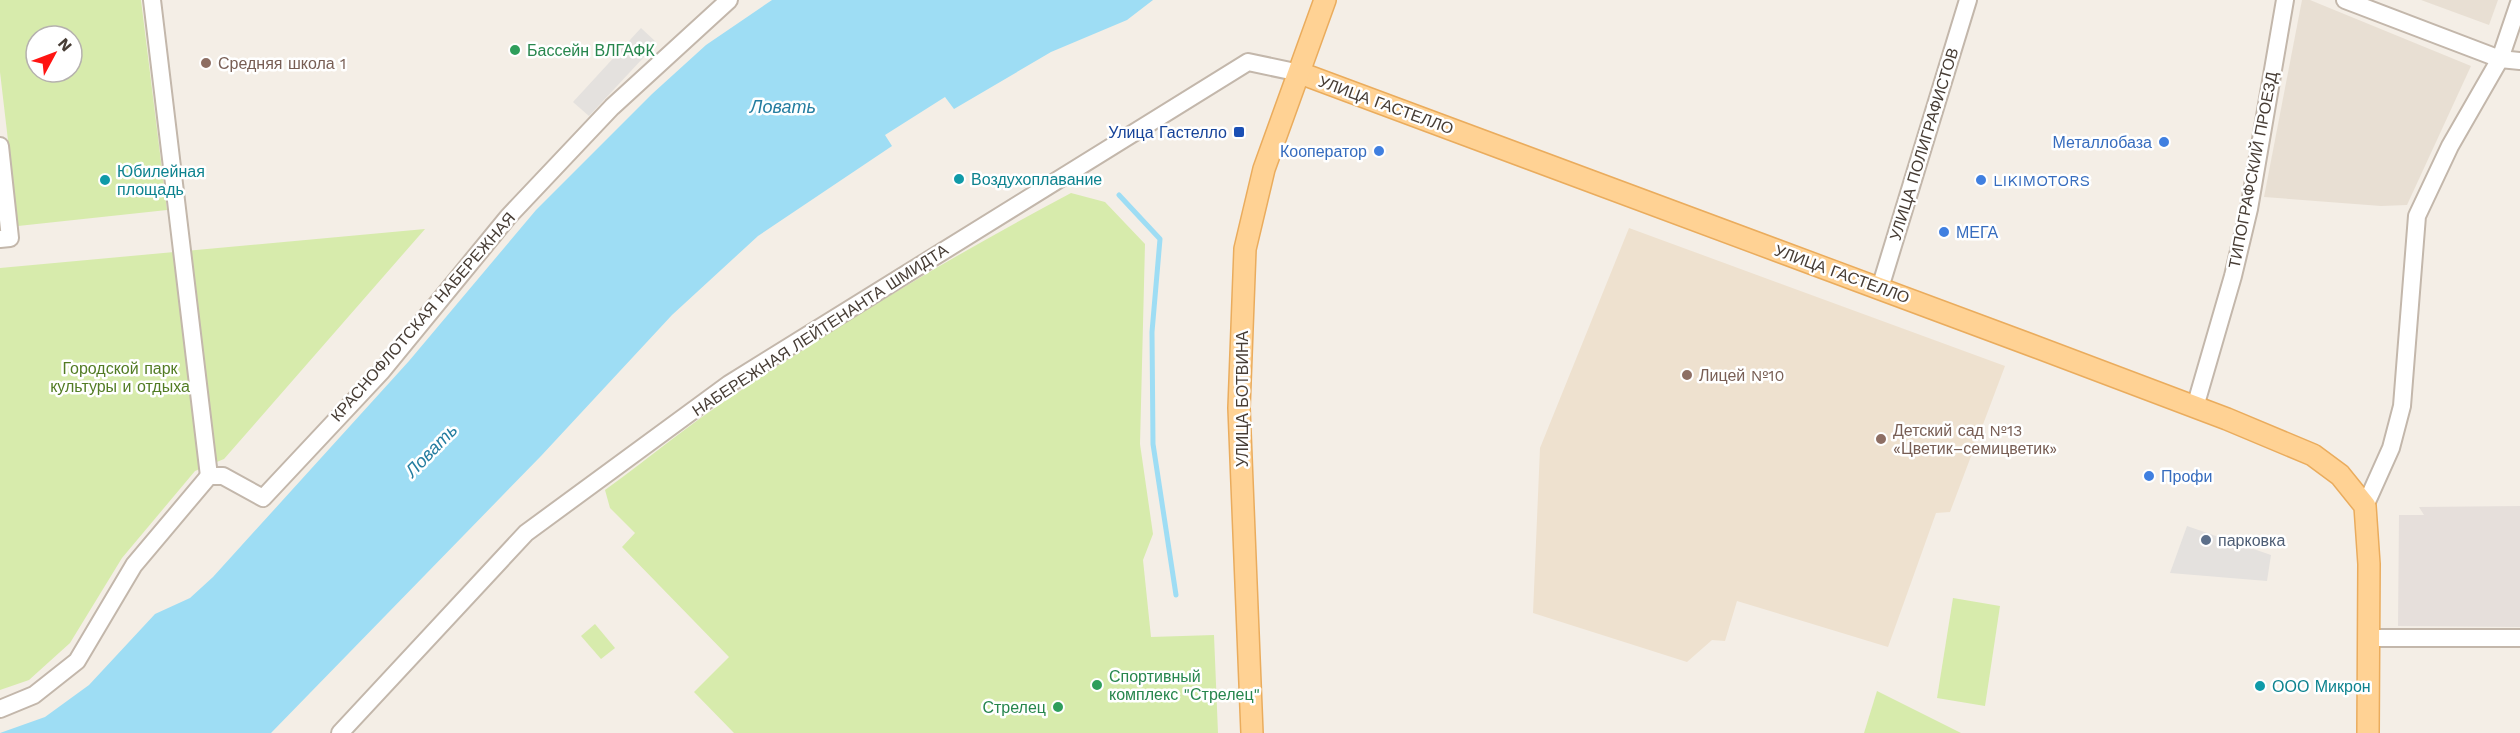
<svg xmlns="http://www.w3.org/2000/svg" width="2520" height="733" font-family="'Work Sans',sans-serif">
<rect width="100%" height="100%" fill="#f4eee6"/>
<g fill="#e8dfd3">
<path d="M2302,0H2310L2471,66L2407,205L2381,206L2264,197Z"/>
<path d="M2421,0H2498L2489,25Z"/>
</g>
<path fill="#e6dfdb" d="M2520,506V627L2398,626L2399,515H2424L2419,507Z"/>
<path fill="#eee1cf" d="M1629,228L2005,366L1950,512L1936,513L1888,647L1737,601L1725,641L1712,640L1687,662L1533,613L1540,448Z"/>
<g fill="#d7ebac" fill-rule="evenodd">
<path d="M0,0H141L167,210L18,226L0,72ZM36,36H72V72H36Z"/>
<path d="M1071,193L1105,202L1145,244L1140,444L1153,534L1143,560L1151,637L1214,635L1218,733H734L694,692L729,657L622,547L635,533L610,508L605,490C648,459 689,424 734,395C842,322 956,254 1071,193Z"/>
<path d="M425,229L224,459L195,471L122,558L70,643L29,680L0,690V268Z"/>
<path d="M1953,598L2000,606L1985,706L1937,698Z"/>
<path d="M595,624L615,648L601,659L581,636Z"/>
<path d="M1877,691L1961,733H1864Z"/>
</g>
<g fill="#e4e1de">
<path d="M641,28L657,43L589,116L573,102Z"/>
<path d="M2187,526L2271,555L2267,581L2170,573Z"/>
</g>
<path fill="#9eddf4" d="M772,0H1153L1127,20L1051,52L954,109L945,97L885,135L892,146L758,236L672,315L541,456L271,733H0L45,717L89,685L155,614L190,598L213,577L409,361L536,210L652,94L706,45Z"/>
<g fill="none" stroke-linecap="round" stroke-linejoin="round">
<path stroke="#9eddf4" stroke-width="5" d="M1119,195L1160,239L1152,332L1153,444L1176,595"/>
<g stroke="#c3b7ab" stroke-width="20">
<g id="minor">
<path d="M152,0L209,476"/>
<path d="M2345,0L2500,59L2520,61"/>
<path d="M0,146L10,238L0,239"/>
<path d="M1880,288L1968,0"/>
<path d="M2195,407L2233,276L2249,209L2285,0"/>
<path d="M209,476H223L263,498L382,371L508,217L612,107L729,0"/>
<path d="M2365,506L2391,448L2402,406L2417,216L2450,146L2500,59L2520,0"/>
<path d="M2369,638H2520"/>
<path d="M0,709L34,695L77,661L134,565L209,476"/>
<path d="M340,733L526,533L729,384L1248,62L1300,73"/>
</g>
</g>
<g stroke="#eaac5d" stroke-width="24">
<g id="major">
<path d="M1300,73L2039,348L2227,419L2313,455L2340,475L2365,506L2369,564L2368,733"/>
<path d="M1252,733L1239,408L1245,249L1264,169L1325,0"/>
</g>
</g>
<use href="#minor" stroke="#fff" stroke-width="16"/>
<use href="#major" stroke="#ffd294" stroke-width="21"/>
</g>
<g fill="#2e9e5b" stroke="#fff" stroke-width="2">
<circle cx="515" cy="50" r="6"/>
<circle cx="1097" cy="685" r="6"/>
<circle cx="1058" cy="707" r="6"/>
</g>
<g fill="#8d6e63" stroke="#fff" stroke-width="2">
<circle cx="206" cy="63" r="6"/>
<circle cx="1687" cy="375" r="6"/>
<circle cx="1881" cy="439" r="6"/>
</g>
<rect fill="#1a4fb4" stroke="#fff" stroke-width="2" x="1233" y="126" width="12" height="12" rx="3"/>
<g fill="#3f7fe0" stroke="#fff" stroke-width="2">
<circle cx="2164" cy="142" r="6"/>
<circle cx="1379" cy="151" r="6"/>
<circle cx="1981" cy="180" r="6"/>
<circle cx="1944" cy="232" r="6"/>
<circle cx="2149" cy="476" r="6"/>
</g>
<g fill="#0f9aa8" stroke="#fff" stroke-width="2">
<circle cx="959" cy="179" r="6"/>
<circle cx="105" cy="180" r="6"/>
<circle cx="2260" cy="686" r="6"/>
</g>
<circle fill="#5c6f8a" stroke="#fff" stroke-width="2" cx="2206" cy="540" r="6"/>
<g text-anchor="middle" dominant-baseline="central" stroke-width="5" stroke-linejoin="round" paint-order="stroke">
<g font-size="16" fill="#27864d" stroke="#fff" text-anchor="start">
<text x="527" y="50">Бассейн ВЛГАФК</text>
<text x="1109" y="676">Спортивный<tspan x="1109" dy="18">комплекс "Стрелец"</tspan></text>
<text x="1046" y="707" text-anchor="end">Стрелец</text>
</g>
<g font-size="16" fill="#785e54" stroke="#fff" text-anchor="start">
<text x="218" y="63">Средняя школа 1</text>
<text x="1699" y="375">Лицей №10</text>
<text x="1893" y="430">Детский сад №13<tspan x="1893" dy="18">«Цветик–семицветик»</tspan></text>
</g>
<g font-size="16" fill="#473d35" stroke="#fff">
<text transform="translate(1386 105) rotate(20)">УЛИЦА ГАСТЕЛЛО</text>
<text transform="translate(1924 144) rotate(-73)">УЛИЦА ПОЛИГРАФИСТОВ</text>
<text transform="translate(2253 170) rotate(-79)">ТИПОГРАФСКИЙ ПРОЕЗД</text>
<text transform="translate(1842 274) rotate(20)">УЛИЦА ГАСТЕЛЛО</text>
<text transform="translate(423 317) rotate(-49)">КРАСНОФЛОТСКАЯ НАБЕРЕЖНАЯ</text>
<text transform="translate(820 330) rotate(-33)">НАБЕРЕЖНАЯ ЛЕЙТЕНАНТА ШМИДТА</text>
<text transform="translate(1242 399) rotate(-90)">УЛИЦА БОТВИНА</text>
</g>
<g font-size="16" fill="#164399" stroke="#fff" text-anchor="end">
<text x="1227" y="132">Улица Гастелло</text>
</g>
<g font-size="16" fill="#366cbe" stroke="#fff" text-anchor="start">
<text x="2152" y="142" text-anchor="end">Металлобаза</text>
<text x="1367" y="151" text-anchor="end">Кооператор</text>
<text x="1993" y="180">LIKIMOTORS</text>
<text x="1956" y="232">МЕГА</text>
<text x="2161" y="476">Профи</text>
</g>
<g font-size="16" fill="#0d838f" stroke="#fff" text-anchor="start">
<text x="117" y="171">Юбилейная<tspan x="117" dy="18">площадь</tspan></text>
<text x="971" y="179">Воздухоплавание</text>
<text x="2272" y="686">ООО Микрон</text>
</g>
<g font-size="16" fill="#527c24" stroke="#fff">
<text x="120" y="368">Городской парк<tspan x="120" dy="18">культуры и отдыха</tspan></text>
</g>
<g font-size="16" fill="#4e5e75" stroke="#fff" text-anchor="start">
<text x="2218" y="540">парковка</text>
</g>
<g font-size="18" font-style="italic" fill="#247da0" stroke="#fff">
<text x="783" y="106">Ловать</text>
<text transform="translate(431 450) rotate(-46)">Ловать</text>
</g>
</g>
<g transform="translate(54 54) rotate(49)"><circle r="28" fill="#ffffff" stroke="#b5b1ae" stroke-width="1.5"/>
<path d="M0-4.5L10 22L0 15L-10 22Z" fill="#ff1412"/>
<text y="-9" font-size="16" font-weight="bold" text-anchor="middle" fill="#473d35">N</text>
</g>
</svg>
